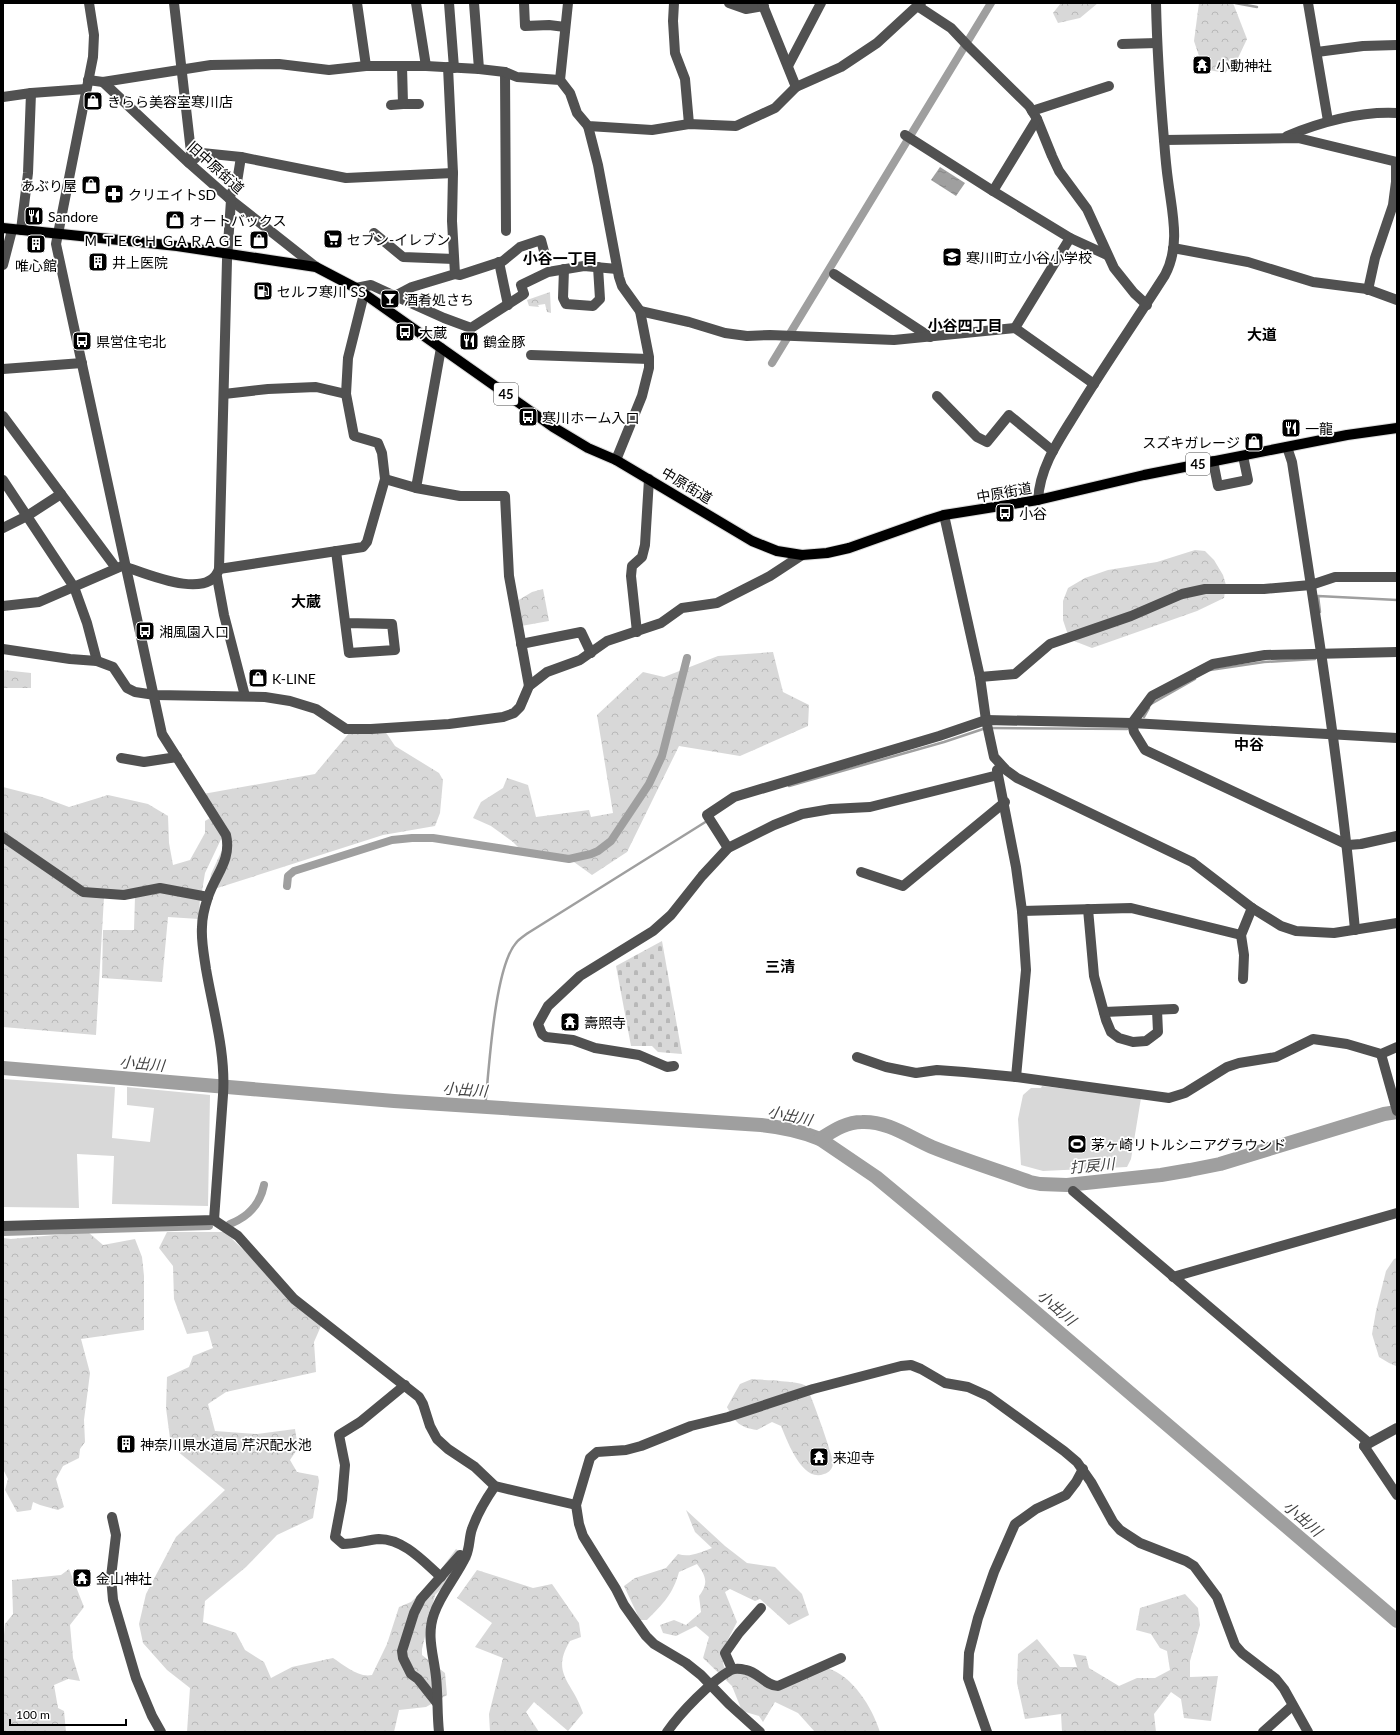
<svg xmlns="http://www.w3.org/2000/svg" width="1400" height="1735" font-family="Lato,'Noto Sans JP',sans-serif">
<defs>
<pattern id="forest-crowns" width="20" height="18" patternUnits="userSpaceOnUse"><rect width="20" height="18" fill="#d8d8d8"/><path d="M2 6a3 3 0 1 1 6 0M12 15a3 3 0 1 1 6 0" fill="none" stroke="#b8b8b8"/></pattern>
<pattern id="cemetery-stones" width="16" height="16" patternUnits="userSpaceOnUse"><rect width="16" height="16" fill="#d8d8d8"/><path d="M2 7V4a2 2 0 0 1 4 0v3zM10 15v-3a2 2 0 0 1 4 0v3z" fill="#b8b8b8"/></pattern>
<pattern id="water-ripples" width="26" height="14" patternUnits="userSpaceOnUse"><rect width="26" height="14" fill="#9f9f9f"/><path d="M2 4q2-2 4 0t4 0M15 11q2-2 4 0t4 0" fill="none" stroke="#878787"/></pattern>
</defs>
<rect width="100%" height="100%" fill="#fff"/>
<g fill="#d8d8d8">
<path d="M3,1079L115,1087L112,1138L150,1142L154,1108L127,1105V1087L210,1095L208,1206L112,1204L114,1156L77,1154L79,1208L3,1207Z"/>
<path d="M1042,1086L1141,1098L1131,1159L1127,1167L1043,1171L1021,1165L1018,1119L1023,1095L1031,1088H1041Z"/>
</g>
<g fill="url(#forest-crowns)">
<path d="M1061,3H1098L1080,18L1058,23L1053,13Z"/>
<path d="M1199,3H1233L1247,39L1238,58L1225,73L1209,70L1199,56L1194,41Z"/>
<path d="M550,292L551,313L547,312L545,304L538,305L539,307L529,306L527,300Z"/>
<path d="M1195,550L1205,551L1214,560L1223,575L1226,585L1224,598L1197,611L1092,648L1074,641L1067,632L1063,620V601L1068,588L1085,578L1108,570L1157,562Z"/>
<path d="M543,589L549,621L521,626L517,601L532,592Z"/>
<path d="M773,652L783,692L809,705L808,726L740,756L679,746L627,852L592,875L567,857L521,850L513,842L491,826L473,818L481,802L503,788L507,778L528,785L536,817L589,810L591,817L613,813L597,715L643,672L664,677L718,656Z"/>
<path d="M3,670L31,673V688H3Z"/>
<path d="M385,731L395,746L439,773L443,780L440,813L435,826L383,835L208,891L211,874L229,835L203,794L315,774L350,732Z"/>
<path d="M3,787L42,797L69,807L108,795L148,804L168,816L169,843L173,865L190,860L205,833V821L212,817L223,835L205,873L202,891L124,893L83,888L3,834Z"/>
<path d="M3,841L83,895L104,897L96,1035L3,1027Z"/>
<path d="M160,891L200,896L199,919L168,917L162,982L102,978L103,930H134L135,897Z"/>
<path d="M88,1232L103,1245L135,1239L142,1257L144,1276V1330L81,1339L90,1373L84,1420L85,1442L80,1449L79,1458L63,1466L56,1479L64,1507L58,1510L40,1505L33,1502L31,1510L17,1512L5,1490L8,1479L3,1469V1238L11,1239Z"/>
<path d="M167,1232H225L321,1326L314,1342L316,1372L226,1392L208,1404L215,1431L257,1434L295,1429L298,1448L290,1460L297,1472L318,1476L319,1481L313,1518L277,1535L246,1567L205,1601L203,1622L236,1633L245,1650L264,1662L271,1678L292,1667L333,1658C344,1665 358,1678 372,1675L387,1644L399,1607L411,1602L430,1584L456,1549L471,1559L435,1595L422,1649V1655L445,1673L447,1695L426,1707L399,1710L394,1732H187L190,1688L167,1670L143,1643L139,1624L146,1594L176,1537L225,1490L171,1446L166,1408L167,1377L189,1367L193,1356L213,1348L208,1331L187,1334L174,1299L173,1266L159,1248Z"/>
<path d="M1397,1258V1366H1396L1389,1363L1379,1357L1372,1334L1376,1311L1386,1271L1394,1259Z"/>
<path d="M752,1379C761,1380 801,1381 806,1386C809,1389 834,1458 833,1463C833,1468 829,1473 824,1474C802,1483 787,1440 781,1426L772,1422L757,1430C739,1427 736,1423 727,1407L740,1384Z"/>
<path d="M686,1510L725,1546L747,1563L775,1567L802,1594L809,1615L789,1625L760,1599L755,1601L730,1589L725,1592L737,1622L721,1653L724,1667L735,1673L757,1671L785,1687L827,1668C853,1676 872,1707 880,1732H815L798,1713L775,1702L763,1722L759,1716L742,1711L732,1686L703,1658L709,1637L696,1626L676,1636L663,1633L660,1625L674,1620L686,1625L701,1612L699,1596C709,1583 706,1576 697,1564L679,1572C673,1594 663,1604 647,1620H640L624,1586L635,1578L666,1568L678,1554C690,1558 701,1552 712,1548L695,1532Z"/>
<path d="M69,1569L84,1607L70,1625L73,1658L80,1681L68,1679L54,1685L58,1708L64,1711L66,1732H3V1646L5,1624L13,1614L12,1580L61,1575Z"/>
<path d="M477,1570L533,1588L552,1584L579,1623L581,1637L570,1641C550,1674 573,1682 583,1713L568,1731L534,1702L526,1712L539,1732H490L489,1714L503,1658L475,1647L492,1623L457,1598Z"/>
<path d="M1185,1594L1198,1608L1200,1625L1190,1661V1677L1218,1676L1211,1721L1184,1718L1181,1699L1171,1692L1154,1714L1156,1732H1062L1061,1714L1025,1719L1017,1683L1018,1654L1037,1639L1060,1667H1077L1073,1654L1086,1656L1089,1668L1119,1686L1137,1678H1155L1170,1670L1167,1651L1160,1648L1151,1634L1136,1630L1140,1608Z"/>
</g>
<path fill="url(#cemetery-stones)" d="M662,941L682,1054L658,1052L652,1046H631L616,966Z"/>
<path fill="url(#water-ripples)" d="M940,167L965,183L956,196L931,180Z"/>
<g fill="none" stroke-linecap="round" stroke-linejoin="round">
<g stroke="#9f9f9f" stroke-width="2.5">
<path d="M1235,3L1257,7"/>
<path d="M1320,612L1318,596L1397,600"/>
<path d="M1210,670L1264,662L1315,659"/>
<path d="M1151,704L1195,679"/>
<path d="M1144,717L1149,708"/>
<path d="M991,728L1127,729"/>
<path d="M789,786L944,742L986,728"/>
<path d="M485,1108C489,1072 494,968 516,943C519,939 524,936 528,933L707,821"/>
</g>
<g stroke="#9f9f9f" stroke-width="8">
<path d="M772,363L991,3"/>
<path d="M287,886L288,876L294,871L392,840L412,838H433L569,859L591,854L598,851L611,841L649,784L662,756L687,658"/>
<path d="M230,1224C248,1217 260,1205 264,1185"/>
<path d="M3,1232L209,1226"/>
</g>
<g stroke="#9f9f9f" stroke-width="14">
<path d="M3,1068L394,1101L761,1125C781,1127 801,1131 820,1139L876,1177L923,1216L1397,1621"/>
<path d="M820,1139C833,1131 846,1122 862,1122C888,1121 909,1137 932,1147C964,1160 997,1170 1030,1182L1040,1184L1067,1185L1161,1175L1190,1170L1220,1164L1384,1114L1397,1112"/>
</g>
<g stroke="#dbdbdb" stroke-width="12">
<path id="major" d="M3,228L177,246L316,267L356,288L553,427L588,448L616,460L752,541L777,551L802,555L827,553L849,548L928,520L944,515L1038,500L1144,475L1347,435L1397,428"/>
</g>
<g stroke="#515151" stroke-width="10">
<path d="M174,3L192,161"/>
<path d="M357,3L366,66"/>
<path d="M416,3L426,66"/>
<path d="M449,3L454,68"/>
<path d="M474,3L479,69"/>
<path d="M524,3L525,26L549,25L565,27"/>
<path d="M674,3L673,21L675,53L685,79L689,124"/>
<path d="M729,3L746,9L764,6"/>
<path d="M762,3L796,87"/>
<path d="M1308,3L1328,121"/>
<path d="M919,7L951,28L968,46L1029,106L1037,119L1052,156L1059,171L1087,209L1114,268L1134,293L1147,305"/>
<path d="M1122,44L1157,43"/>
<path d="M1317,52L1363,46L1397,45"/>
<path d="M402,66L403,104H419"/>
<path d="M788,66L821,3"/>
<path d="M448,67L453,173"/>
<path d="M505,72L506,231"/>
<path d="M88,80L103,82L211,65L279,64L329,70L366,66H426L479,69L505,72L517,77L560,80L570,93L577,113L588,126L652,130L689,124L736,126L775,108L796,87L841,67L877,43L915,8L919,7L921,3"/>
<path d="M560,80L568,3"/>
<path d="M103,82L189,163L231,200L316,267"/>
<path d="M3,97L31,93L86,89"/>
<path d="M391,105L403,104"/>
<path d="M1032,111L1109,86"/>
<path d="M1037,119L993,191L1070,238L1107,255"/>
<path d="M588,126L598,165L619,277L622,286L640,311L649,357V368L642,396L616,460"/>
<path d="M905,135L993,191"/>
<path d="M1287,136C1321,122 1359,111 1397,113"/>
<path d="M1164,140L1298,138L1397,162"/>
<path d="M189,163L202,153L241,157L346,178L453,173L452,221L455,274L412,287L395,296L371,285L356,288"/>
<path d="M229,198L237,182L241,157"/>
<path d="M21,230L28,173L31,93"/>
<path d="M374,233L403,257L454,259"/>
<path d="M1070,238L1015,328L1094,384"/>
<path d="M1173,248L1248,262L1313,282L1367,289L1397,300"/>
<path d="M499,262L508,305"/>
<path d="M3,265L11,234"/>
<path d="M564,269L563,298L566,304L593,306L600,299L598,267"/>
<path d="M455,274L460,275L503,261L520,247L541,240L545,255"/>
<path d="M834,274L930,337"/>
<path d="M1368,290L1375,258L1393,205L1396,182V162"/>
<path d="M395,296L444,318L471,328L524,294L521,285L548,272L584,266L617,269"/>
<path d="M640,311L689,322L725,333L747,336L770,335L894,340L1015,328"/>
<path d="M441,348L416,488L460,496H505L509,576L529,686"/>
<path d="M531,355L649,359"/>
<path d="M3,369L82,363"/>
<path d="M224,394L268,389L316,387L346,394"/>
<path d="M937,396L977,437L987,442L1009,415L1053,451"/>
<path d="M3,416L116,568"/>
<path d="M1287,447L1292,462C1316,618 1341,773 1355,930"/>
<path d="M1213,461L1218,486L1248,480L1243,456"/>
<path d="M385,479L416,488"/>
<path d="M3,480L74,587L87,623L97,661"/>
<path d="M1038,500C1040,464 1062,436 1080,406C1107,362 1137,319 1165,275C1181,245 1172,212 1168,180C1166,166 1165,153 1164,140C1160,94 1157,49 1156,3"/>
<path d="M944,515L980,677L986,720L994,757L1006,770L1017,778L1192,862L1252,908L1281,926L1296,931L1334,933L1397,923"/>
<path d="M3,528L27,516L61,494"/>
<path d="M336,551L349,653L395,650L392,624L346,623"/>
<path d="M126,567C147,574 209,601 219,569L227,260L231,200"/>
<path d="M219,569L363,547L367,542L385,479L382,453L378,443L354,436L346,394L348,358L364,294"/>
<path d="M217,577L224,615L245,696"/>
<path d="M3,606L39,602L122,566"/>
<path d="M637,632L631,576L632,566L642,557L645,545L649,479"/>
<path d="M521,644L581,632L591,653"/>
<path d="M3,649L70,659L97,661L113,667L127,688L135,692L155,695L265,697L290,701L316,709L346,729H371L449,724L503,717L514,713L520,707L529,686L547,672L580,660L607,641L661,623L682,608L717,603L770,576L802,555"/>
<path d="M1397,652L1265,655L1213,664L1152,696L1132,723L1134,732L1145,750L1348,845L1361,844L1397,836"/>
<path d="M980,677L1015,674L1050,644L1131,616L1182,594L1205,589H1264L1311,585L1335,577H1397"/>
<path d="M121,758L144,762L177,757"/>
<path d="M997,770L1016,867L1022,911L1026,970L1016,1077"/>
<path d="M3,837L83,892L124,895L160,888L208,897"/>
<path d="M728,848L707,815L734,797L939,736L986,720L1132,723L1397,738"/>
<path d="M861,872L903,886L1005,802"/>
<path d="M1088,909L1094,976L1106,1020L1111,1032L1119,1038L1133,1042L1146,1041L1158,1032L1157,1010"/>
<path d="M1022,911L1131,908L1241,935"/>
<path d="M1243,979L1244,955L1241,935L1252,908"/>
<path d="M1104,1012L1174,1009"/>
<path d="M1381,1054L1397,1111"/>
<path d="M857,1057L886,1067L916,1073L937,1070L964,1072L1016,1077L1169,1098L1185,1093L1227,1067L1239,1063L1276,1057L1313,1039L1347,1044L1381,1054L1397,1047"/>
<path d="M674,1066L667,1067L639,1055L595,1048L573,1040L546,1037L542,1034L538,1024L548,1006L580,976L653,931L671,915L702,876L728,848L774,825L802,814L831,809L870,807L998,775"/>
<path d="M1073,1191L1369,1443"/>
<path d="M214,1220L238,1236L294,1299L419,1397L423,1404L430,1426L437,1439L448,1449L475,1467L495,1486L576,1505"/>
<path d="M3,1226L214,1220L223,1095C226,1053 213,1010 206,969C204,955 201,941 202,927C202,918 205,906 208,897C215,875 232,860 226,835L162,734L56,244L93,57L94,35L89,3"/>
<path d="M1173,1277L1397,1213"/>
<path d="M405,1385L360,1422L339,1435L345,1465L342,1500L335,1537L343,1544C355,1544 367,1540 379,1539C404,1539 424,1562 441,1577"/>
<path d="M1364,1446L1397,1495"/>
<path d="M1364,1446L1397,1428"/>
<path d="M112,1517L116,1535L111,1577L113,1600L136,1678L152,1716L161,1732"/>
<path d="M732,1669L725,1653L739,1633L761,1608"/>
<path d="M437,1703L418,1679L411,1674L403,1658L402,1651L414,1613L421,1599L460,1555"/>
<path d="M439,1732C437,1714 438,1695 436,1677C434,1656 426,1636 434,1614C441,1593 457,1576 466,1556C470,1547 469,1537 472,1529C477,1514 486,1499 495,1486"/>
<path d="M667,1732C681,1712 710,1682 731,1670C735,1668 742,1669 746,1670C758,1672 766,1686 778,1686L841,1658"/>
<path d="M760,1732L729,1704L701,1675L686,1663L654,1644L646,1636L624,1605L616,1589L583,1536L579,1524L576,1505L590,1458L597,1452L626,1450L641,1446L691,1426L728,1417L813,1389L901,1366L911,1365L921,1369L945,1383L968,1387L988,1396L1064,1451L1077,1462L1091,1482L1113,1522L1120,1530L1140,1543L1186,1561L1194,1566L1217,1597L1235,1645L1242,1653L1276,1679L1284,1689L1308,1732"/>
<path d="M987,1732L968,1678L969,1653L978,1618L994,1572L1015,1524L1036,1509L1066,1495L1076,1482L1083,1469"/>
<path d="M1263,1732L1292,1706"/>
</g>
<use href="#major" stroke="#000" stroke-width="10"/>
</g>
<defs>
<g id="temple-square" transform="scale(1)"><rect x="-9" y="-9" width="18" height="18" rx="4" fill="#000" stroke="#fff"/><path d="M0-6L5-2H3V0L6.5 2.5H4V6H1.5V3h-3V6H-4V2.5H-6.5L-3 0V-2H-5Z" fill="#fff"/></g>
<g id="shop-square" transform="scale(1)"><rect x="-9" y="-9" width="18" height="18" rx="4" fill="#000" stroke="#fff"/><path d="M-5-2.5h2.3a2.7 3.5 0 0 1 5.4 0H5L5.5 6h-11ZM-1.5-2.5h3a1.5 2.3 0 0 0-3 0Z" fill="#fff"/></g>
<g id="pharmacy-square" transform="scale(1)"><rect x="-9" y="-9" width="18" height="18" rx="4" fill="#000" stroke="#fff"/><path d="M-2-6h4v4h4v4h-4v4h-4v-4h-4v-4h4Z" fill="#fff"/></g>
<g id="restaurant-square" transform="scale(1)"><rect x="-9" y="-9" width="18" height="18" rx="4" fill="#000" stroke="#fff"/><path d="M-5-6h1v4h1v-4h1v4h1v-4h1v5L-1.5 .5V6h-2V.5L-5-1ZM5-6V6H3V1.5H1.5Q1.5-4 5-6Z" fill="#fff"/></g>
<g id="supermarket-square" transform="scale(1)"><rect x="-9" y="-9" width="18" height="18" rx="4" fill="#000" stroke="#fff"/><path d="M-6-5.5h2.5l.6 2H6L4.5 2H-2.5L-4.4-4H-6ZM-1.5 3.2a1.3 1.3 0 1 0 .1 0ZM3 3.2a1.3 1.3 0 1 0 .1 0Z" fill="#fff"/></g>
<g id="building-square" transform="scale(1)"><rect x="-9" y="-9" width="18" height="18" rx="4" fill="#000" stroke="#fff"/><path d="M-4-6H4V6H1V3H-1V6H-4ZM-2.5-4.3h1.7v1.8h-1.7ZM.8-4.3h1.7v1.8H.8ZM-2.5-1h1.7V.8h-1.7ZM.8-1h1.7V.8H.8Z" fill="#fff"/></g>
<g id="school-square" transform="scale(1)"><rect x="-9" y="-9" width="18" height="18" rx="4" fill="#000" stroke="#fff"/><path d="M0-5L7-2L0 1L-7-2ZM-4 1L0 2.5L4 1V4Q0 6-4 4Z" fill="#fff"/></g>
<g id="fuel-square" transform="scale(1)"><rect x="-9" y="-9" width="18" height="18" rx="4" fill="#000" stroke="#fff"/><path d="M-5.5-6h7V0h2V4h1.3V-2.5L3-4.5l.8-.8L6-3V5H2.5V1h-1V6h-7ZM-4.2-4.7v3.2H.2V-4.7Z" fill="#fff"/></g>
<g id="bar-square" transform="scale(1)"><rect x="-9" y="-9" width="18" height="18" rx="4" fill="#000" stroke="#fff"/><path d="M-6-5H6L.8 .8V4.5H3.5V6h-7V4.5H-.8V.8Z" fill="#fff"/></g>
<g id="bus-square" transform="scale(1)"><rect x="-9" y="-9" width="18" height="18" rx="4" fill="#000" stroke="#fff"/><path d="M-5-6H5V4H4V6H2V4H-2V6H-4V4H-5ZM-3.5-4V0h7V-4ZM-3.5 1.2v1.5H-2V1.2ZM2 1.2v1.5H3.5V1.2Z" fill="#fff"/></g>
<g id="stadium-square" transform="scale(1)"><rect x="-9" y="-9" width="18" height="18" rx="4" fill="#000" stroke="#fff"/><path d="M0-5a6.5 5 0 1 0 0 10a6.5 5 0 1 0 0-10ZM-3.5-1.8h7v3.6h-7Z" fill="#fff"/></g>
</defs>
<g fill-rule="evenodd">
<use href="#temple-square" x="1202" y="65"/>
<use href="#shop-square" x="93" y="101"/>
<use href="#shop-square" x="91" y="185"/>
<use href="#pharmacy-square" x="114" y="194"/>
<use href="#restaurant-square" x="34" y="216"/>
<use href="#shop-square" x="175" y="220"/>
<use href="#supermarket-square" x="333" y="239"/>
<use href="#shop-square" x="259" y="240"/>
<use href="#building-square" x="36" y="244"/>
<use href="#school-square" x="952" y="257"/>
<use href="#building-square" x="98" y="262"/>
<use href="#fuel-square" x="263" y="291"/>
<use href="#bar-square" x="390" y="299"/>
<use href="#bus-square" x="405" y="332"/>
<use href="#bus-square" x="82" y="341"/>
<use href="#restaurant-square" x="469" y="341"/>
<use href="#bus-square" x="528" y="417"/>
<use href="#restaurant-square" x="1291" y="428"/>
<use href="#shop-square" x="1254" y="442"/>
<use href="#bus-square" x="1005" y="513"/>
<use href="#bus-square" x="145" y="631"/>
<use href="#shop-square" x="258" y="678"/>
<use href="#temple-square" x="570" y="1022"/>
<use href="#stadium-square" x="1077" y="1144"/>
<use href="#building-square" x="126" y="1444"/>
<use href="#temple-square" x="819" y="1457"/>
<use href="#temple-square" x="82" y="1578"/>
</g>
<g text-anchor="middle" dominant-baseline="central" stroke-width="3.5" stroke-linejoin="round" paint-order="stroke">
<g fill="#fff" stroke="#4c4c4c" stroke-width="1">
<rect x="494" y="383" width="24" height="22" rx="3"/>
<rect x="1186" y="453" width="24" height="22" rx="3"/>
</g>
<g font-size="13" font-weight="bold" fill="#000">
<text x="506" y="394">45</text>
<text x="1198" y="464">45</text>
</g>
<g font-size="14" fill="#000" stroke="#fff" text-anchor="start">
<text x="1216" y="65">小動神社</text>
<text x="107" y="101">きらら美容室寒川店</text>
<text x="77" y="185" text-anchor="end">あぶり屋</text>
<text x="128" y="194">クリエイトSD</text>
<text x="48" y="216">Sandore</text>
<text x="189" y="220">オートバックス</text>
<text x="347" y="239">セブン-イレブン</text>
<text x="245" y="240" text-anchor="end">Ｍ ＴＥＣＨ ＧＡＲＡＧＥ</text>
<text x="966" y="257">寒川町立小谷小学校</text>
<text x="112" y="262">井上医院</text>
<text x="36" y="265" text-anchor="middle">唯心館</text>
<text x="277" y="291">セルフ寒川 SS</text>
<text x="404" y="299">酒肴処さち</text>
<text x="419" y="332">大蔵</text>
<text x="96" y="341">県営住宅北</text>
<text x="483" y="341">鶴金豚</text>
<text x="542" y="417">寒川ホーム入口</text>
<text x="1305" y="428">一龍</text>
<text x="1240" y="442" text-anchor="end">スズキガレージ</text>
<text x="1019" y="513">小谷</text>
<text x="159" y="631">湘風園入口</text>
<text x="272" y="678">K-LINE</text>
<text x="584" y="1022">壽照寺</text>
<text x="1091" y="1144">茅ヶ崎リトルシニアグラウンド</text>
<text x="140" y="1444">神奈川県水道局 芹沢配水池</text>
<text x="833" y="1457">来迎寺</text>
<text x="96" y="1578">金山神社</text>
</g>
<g font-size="14" fill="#000" stroke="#fff">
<text transform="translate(216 167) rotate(42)">旧中原街道</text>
<text transform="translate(687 485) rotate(31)">中原街道</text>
<text transform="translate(1004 492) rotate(-10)">中原街道</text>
</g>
<g font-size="15" font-weight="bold" fill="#000" stroke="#fff">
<text x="560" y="258">小谷一丁目</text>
<text x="965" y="325">小谷四丁目</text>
<text x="1262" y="334">大道</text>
<text x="306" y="601">大蔵</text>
<text x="1249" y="744">中谷</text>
<text x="780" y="966">三清</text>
</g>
<g font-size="15" font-style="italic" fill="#404040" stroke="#fff">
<text transform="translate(142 1063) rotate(5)">小出川</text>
<text transform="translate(465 1089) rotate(4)">小出川</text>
<text transform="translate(790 1115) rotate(12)">小出川</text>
<text transform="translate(1092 1165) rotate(-5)">打戻川</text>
<text transform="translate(1057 1307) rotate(41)">小出川</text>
<text transform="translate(1303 1518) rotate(41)">小出川</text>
</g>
</g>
<rect width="1400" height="1735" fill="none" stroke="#000000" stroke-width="8"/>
<path d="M10 1719v6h116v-6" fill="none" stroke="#000000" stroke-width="2"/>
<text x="16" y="1719" font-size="12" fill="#000000" stroke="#ffffff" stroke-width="3" paint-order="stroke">100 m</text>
</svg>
